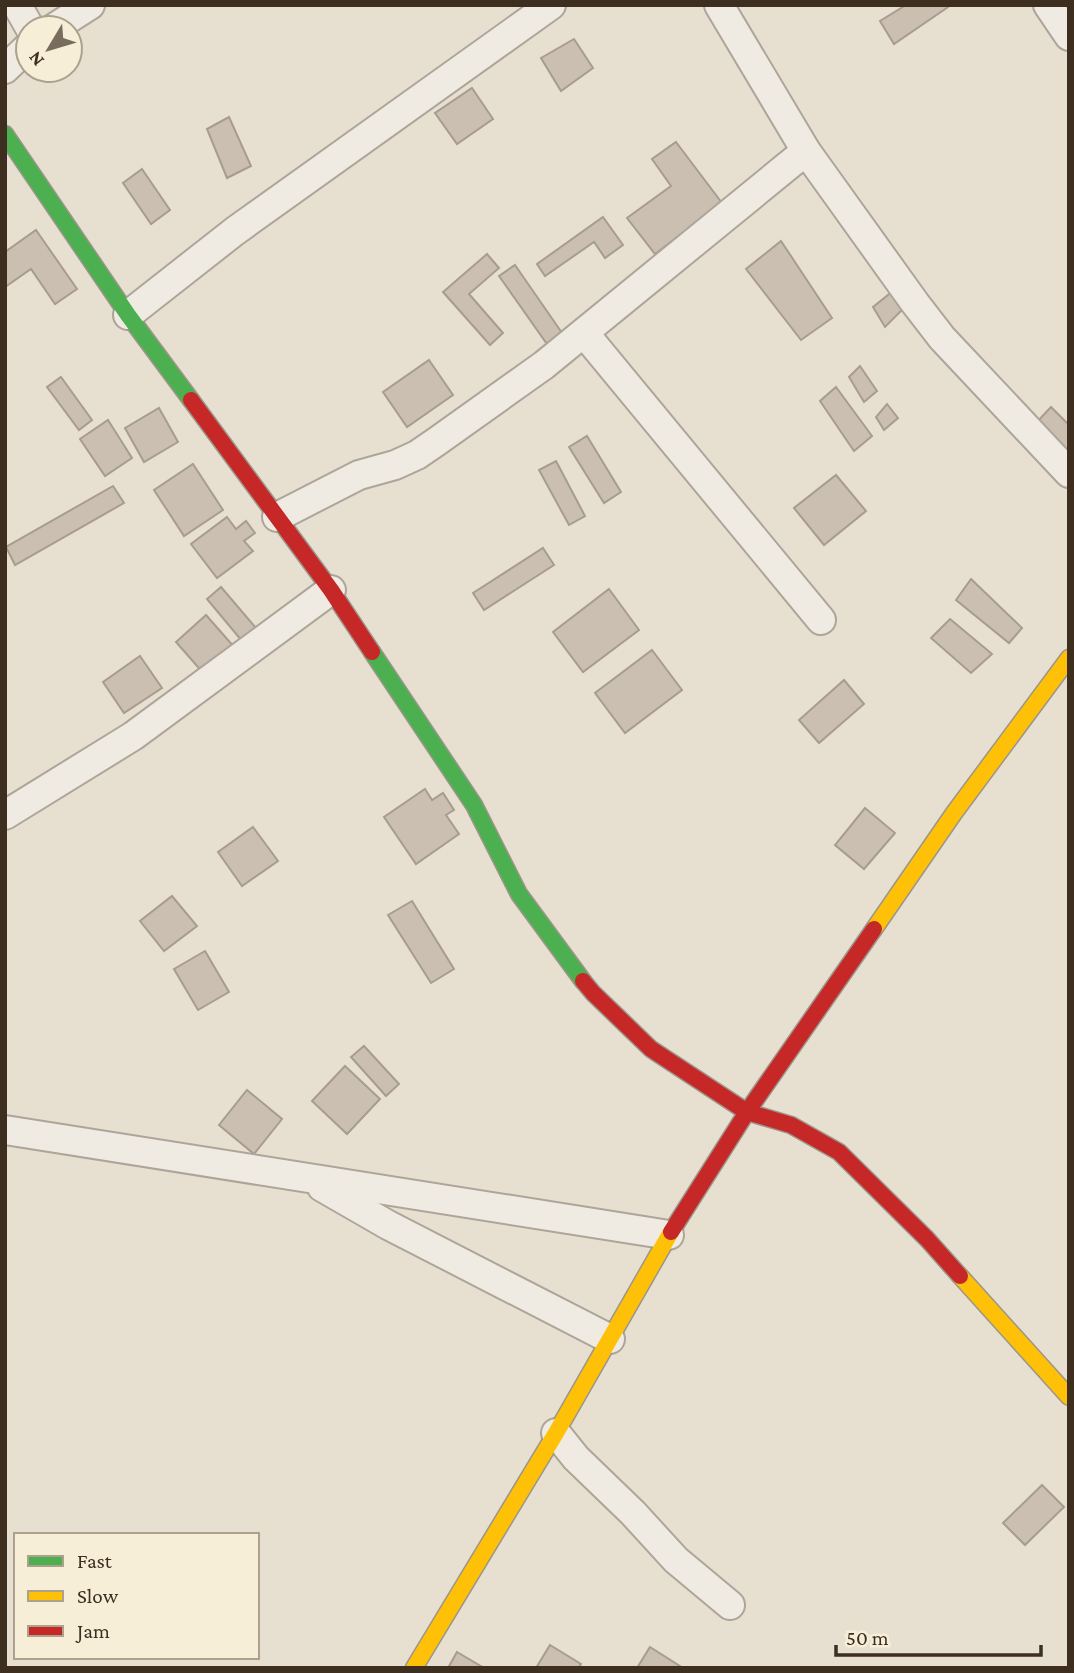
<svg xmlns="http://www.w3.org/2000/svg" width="1074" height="1673" font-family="'Crimson Pro',serif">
<rect width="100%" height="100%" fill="#e7e0d1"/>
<g fill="#cbbfb2" stroke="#a89c90" stroke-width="2">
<path d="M906,5H951L894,44L880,21Z"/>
<path d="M574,39L593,68L561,91L541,58Z"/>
<path d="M472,88L493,119L457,144L435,113Z"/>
<path d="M229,117L251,166L227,178L207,129Z"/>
<path d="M676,142L722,203L655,254L627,218L671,186L652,159Z"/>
<path d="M142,169L170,210L151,224L123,183Z"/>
<path d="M603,217L623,245L605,258L594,242L545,276L537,264Z"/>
<path d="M36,230L77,289L55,304L31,269L5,287V252Z"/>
<path d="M781,241L832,318L801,340L746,269Z"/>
<path d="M487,254L499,268L469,294L503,333L490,345L443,292Z"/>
<path d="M515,265L569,343L554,354L499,276Z"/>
<path d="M893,291L905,307L885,327L873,307Z"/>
<path d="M429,360L453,395L407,427L383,392Z"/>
<path d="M860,366L877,391L864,402L849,377Z"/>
<path d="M61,377L92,420L79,430L47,387Z"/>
<path d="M836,387L872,436L854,451L820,401Z"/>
<path d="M887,404L898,418L884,430L876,417Z"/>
<path d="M1051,407L1069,425V460L1035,424Z"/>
<path d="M159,408L178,442L144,462L125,428Z"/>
<path d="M108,420L132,458L105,476L80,439Z"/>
<path d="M587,436L621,492L604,503L569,447Z"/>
<path d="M556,461L585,516L569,525L539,470Z"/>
<path d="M193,464L223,510L184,536L154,490Z"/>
<path d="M836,475L866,511L824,545L794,508Z"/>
<path d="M113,486L124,503L15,565L6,547Z"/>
<path d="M227,517L236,529L246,521L255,533L244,541L253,551L217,578L191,544Z"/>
<path d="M543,548L554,565L484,610L473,593Z"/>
<path d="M971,579L1022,628L1009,643L956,600Z"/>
<path d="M221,587L256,628L242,641L207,599Z"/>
<path d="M609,589L639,630L583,672L553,632Z"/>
<path d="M206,615L235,648L205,675L176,642Z"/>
<path d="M950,619L992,654L971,673L931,638Z"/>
<path d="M652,650L682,690L625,733L595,693Z"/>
<path d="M140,656L162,688L124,713L103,682Z"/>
<path d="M844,680L864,704L819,743L799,720Z"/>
<path d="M425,789L432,800L443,793L454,810L446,815L459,834L416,864L384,817Z"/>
<path d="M865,808L895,833L864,869L835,845Z"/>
<path d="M253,827L278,861L242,886L218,852Z"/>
<path d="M172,896L197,926L164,951L140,921Z"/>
<path d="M412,901L454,969L431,983L388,915Z"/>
<path d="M205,951L229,992L198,1010L174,969Z"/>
<path d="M364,1046L399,1084L386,1096L351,1057Z"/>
<path d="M345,1066L380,1099L347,1134L312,1101Z"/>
<path d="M247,1090L282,1119L254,1154L219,1125Z"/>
<path d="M1042,1485L1064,1507L1025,1545L1003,1523Z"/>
<path d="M550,1645L581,1664L578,1668H536Z"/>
<path d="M650,1647L683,1668H637Z"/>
<path d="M457,1652L484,1668H448Z"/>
</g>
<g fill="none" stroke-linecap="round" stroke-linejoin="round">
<g stroke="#ada599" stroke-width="32">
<g id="street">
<path d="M17,5L30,28"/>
<path d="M719,5L806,151L915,303L942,338L1069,473"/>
<path d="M1048,5L1069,36"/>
<path d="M54,28L90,5"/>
<path d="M5,69L28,47"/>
<path d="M128,315L235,231L551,5"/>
<path d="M584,333L821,620"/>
<path d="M277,517L359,475L395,465L417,455L436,442L544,365L806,151"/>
<path d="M5,815L133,736L331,590"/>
<path d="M5,1130L669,1235"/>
<path d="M322,1187L388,1225L610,1339"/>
<path d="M556,1433L576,1458L633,1513L676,1560L730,1605"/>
</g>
</g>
<g stroke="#9c958a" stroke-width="19">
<g id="fast">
<path d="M5,134L128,315L191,400"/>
<path d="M372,652L474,805L519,894L583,981"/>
</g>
</g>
<g stroke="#9c958a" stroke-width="19">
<g id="slow">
<path d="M874,929L954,813L1069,658"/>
<path d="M960,1276L1069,1397"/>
<path d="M414,1668L556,1433L671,1232"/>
</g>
</g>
<g stroke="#9c958a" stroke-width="19">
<g id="jam">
<path d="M191,400L331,590L372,652"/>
<path d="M583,981L593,993L651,1049L747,1112L791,1125L839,1152L927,1239L960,1276"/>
<path d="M671,1232L747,1112L874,929"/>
</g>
</g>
<use href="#street" stroke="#efebe3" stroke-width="28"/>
<use href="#fast" stroke="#4caf50" stroke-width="16"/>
<use href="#slow" stroke="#ffc107" stroke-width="16"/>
<use href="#jam" stroke="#c62828" stroke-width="16"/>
</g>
<rect width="1074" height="1673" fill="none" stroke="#3d2e20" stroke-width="14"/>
<rect x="14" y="1533" width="245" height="126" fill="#f7eed8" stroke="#ada18e" stroke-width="2"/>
<rect x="28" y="1556" width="35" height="10" fill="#4caf50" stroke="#ada18e" stroke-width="2"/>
<text x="77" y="1568" font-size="21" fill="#3d2e20">Fast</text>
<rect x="28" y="1591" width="35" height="10" fill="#ffc107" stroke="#ada18e" stroke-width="2"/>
<text x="77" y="1603" font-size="21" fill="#3d2e20">Slow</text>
<rect x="28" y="1626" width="35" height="10" fill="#c62828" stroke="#ada18e" stroke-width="2"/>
<text x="77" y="1638" font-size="21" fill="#3d2e20">Jam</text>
<g transform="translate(49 49) rotate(232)"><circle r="33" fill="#f7eed8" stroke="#ada18e" stroke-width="2"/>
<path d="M0-5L12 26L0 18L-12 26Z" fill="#786c5e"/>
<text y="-10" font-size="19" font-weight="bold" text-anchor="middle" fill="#3d2e20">N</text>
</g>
<path d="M836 1645v10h205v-10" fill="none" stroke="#3d2e20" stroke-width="3.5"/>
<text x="846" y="1645" font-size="21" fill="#3d2e20" stroke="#f7eed8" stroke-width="5" paint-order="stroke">50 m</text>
</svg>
